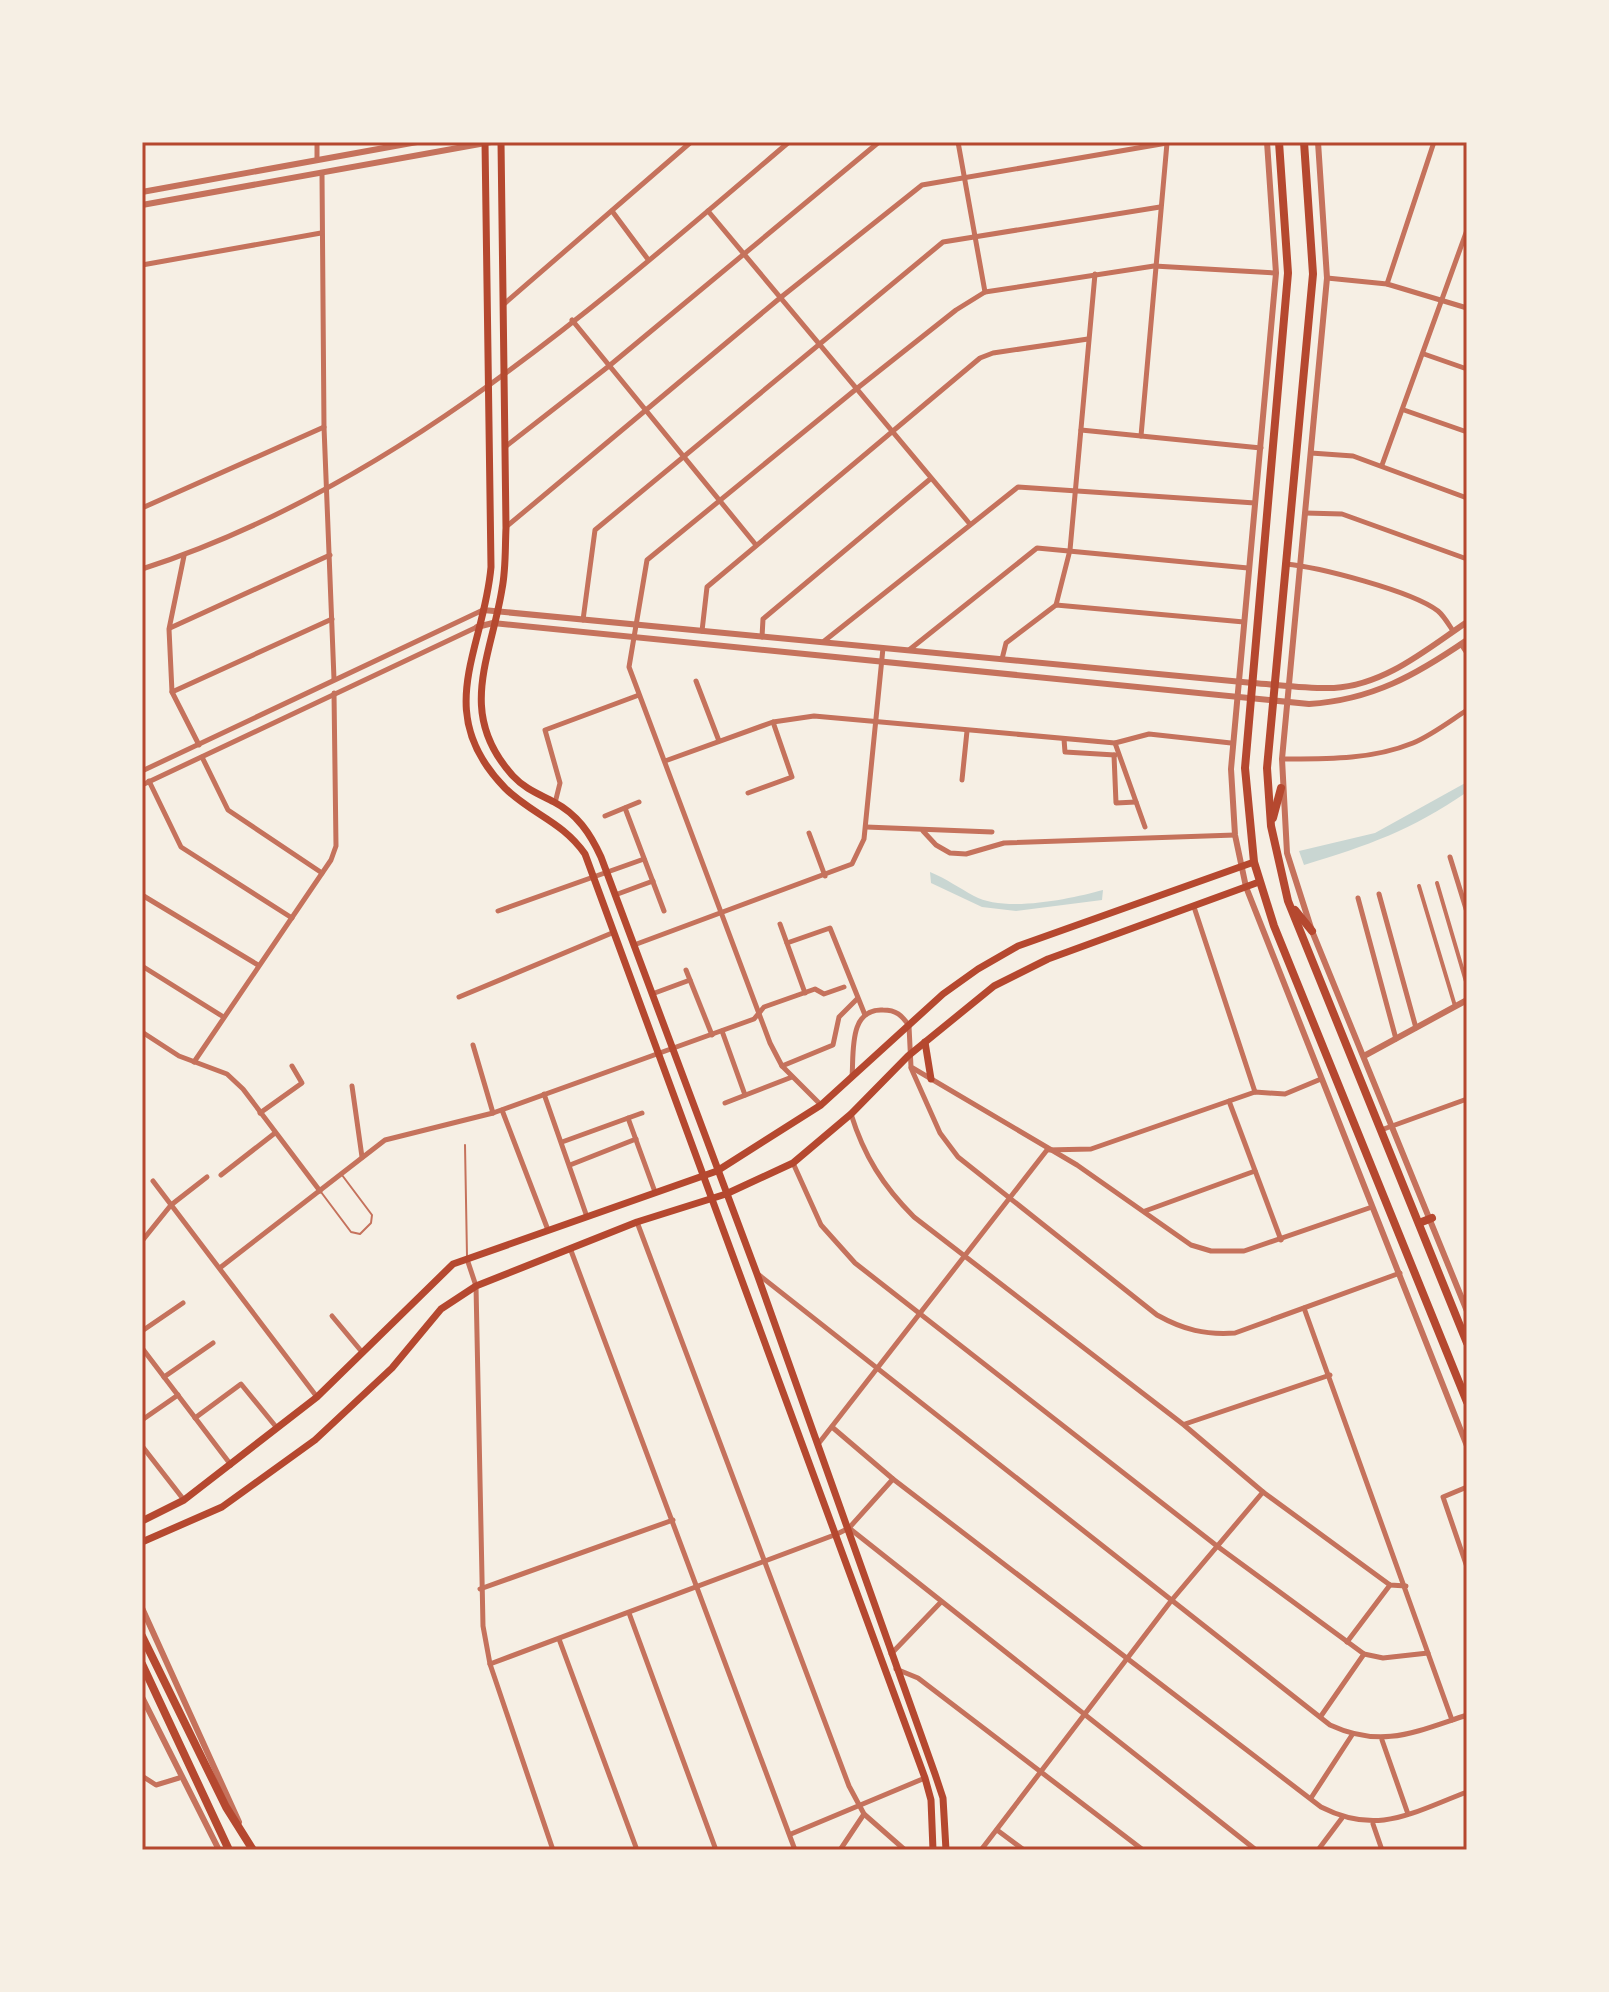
<svg xmlns="http://www.w3.org/2000/svg" width="1609" height="1992" font-family="Bitter,serif">
<rect width="100%" height="100%" fill="#f6efe4"/>
<g fill="#c9d6d2">
<path d="M1467,782V792C1410,831 1369,845 1304,865L1299,851L1375,833Z"/>
<path d="M930,872C947,879 959,888 974,896C1005,913 1070,899 1103,890L1102,900L1016,911L982,907L931,883Z"/>
</g>
<g fill="none" stroke-linecap="round" stroke-linejoin="round">
<g stroke="#c5725c" stroke-width="2">
<path d="M465,1145L467,1256"/>
<path d="M321,1192L351,1232L360,1234L371,1223L372,1215L342,1175"/>
<path d="M142,1258V1263"/>
</g>
<g stroke="#c5725c" stroke-width="4">
<path d="M1437,883L1467,985"/>
<path d="M1419,886L1455,1006"/>
</g>
<g stroke="#c5725c" stroke-width="5">
<path d="M317,142V159"/>
<path d="M958,142L985,292"/>
<path d="M322,174L324,427L334,679"/>
<path d="M612,211L647,258"/>
<path d="M708,211L969,523"/>
<path d="M142,265L321,233"/>
<path d="M1327,278L1387,284L1467,308"/>
<path d="M1387,284L1434,142"/>
<path d="M504,304L691,142"/>
<path d="M572,320L756,545"/>
<path d="M1424,354L1467,369"/>
<path d="M1404,410L1467,432"/>
<path d="M1081,430L1261,448"/>
<path d="M1141,436L1167,143"/>
<path d="M505,447L609,366L879,142"/>
<path d="M1311,453L1353,456L1467,498"/>
<path d="M1382,465L1467,230"/>
<path d="M142,508L324,427"/>
<path d="M1305,513L1342,514L1467,559"/>
<path d="M506,527L780,298L922,185L1167,143"/>
<path d="M184,556L169,629L172,692L199,745"/>
<path d="M1285,564C1319,567 1412,591 1438,611C1444,616 1449,625 1453,631"/>
<path d="M142,569C389,490 595,307 789,142"/>
<path d="M1056,605L1070,550L1095,274"/>
<path d="M583,620L595,530L943,242L1160,207"/>
<path d="M170,628L330,555"/>
<path d="M702,631L707,587L980,358L993,353L1088,339"/>
<path d="M762,637L763,619L929,480"/>
<path d="M823,642L1018,487L1255,503"/>
<path d="M1461,644L1467,653"/>
<path d="M909,650L1037,548L1248,568"/>
<path d="M1002,659L1006,643L1056,605L1244,622"/>
<path d="M696,681L719,741"/>
<path d="M172,692L332,619"/>
<path d="M1064,739L1065,752L1115,755"/>
<path d="M1115,743L1145,827"/>
<path d="M1114,755L1116,803L1136,802"/>
<path d="M202,757L228,810L322,873"/>
<path d="M1282,759C1326,759 1371,760 1413,743C1432,735 1450,721 1467,710"/>
<path d="M665,761L773,722L814,716L1115,743L1149,734L1231,743"/>
<path d="M142,771L483,610"/>
<path d="M962,780L967,731"/>
<path d="M149,781L181,847L292,918"/>
<path d="M142,785L477,627"/>
<path d="M748,793L792,777L773,722"/>
<path d="M555,803L560,783L545,730L639,695"/>
<path d="M625,808L664,911"/>
<path d="M605,816L639,802"/>
<path d="M866,827L992,832"/>
<path d="M923,831L936,845L950,853L966,854L1004,843L1235,835"/>
<path d="M809,833L825,876"/>
<path d="M1450,857L1467,912"/>
<path d="M1379,894L1416,1028"/>
<path d="M142,895L258,965"/>
<path d="M615,895L653,881"/>
<path d="M1358,898L1396,1039"/>
<path d="M1194,907L1255,1092"/>
<path d="M498,911L644,859"/>
<path d="M780,924L805,993"/>
<path d="M787,943L830,928L865,1015"/>
<path d="M634,945L852,864L864,839L883,648"/>
<path d="M142,966L222,1016"/>
<path d="M686,970L712,1035"/>
<path d="M652,994L690,980"/>
<path d="M459,997L612,933"/>
<path d="M722,1031L745,1095"/>
<path d="M142,1032L179,1056L227,1074L243,1089L320,1191"/>
<path d="M473,1045L493,1113"/>
<path d="M194,1062L331,860L336,846L334,693"/>
<path d="M782,1066L833,1045L839,1017L857,999"/>
<path d="M911,1068L940,1133L958,1157L1157,1315C1184,1330 1205,1335 1235,1333L1400,1273"/>
<path d="M852,1077C854,1054 848,1008 883,1010C896,1010 902,1015 909,1026L911,1067L1077,1165L1191,1245L1211,1251H1244L1372,1207"/>
<path d="M352,1086L362,1157"/>
<path d="M544,1094L587,1217"/>
<path d="M1229,1101L1281,1240"/>
<path d="M725,1103L792,1077"/>
<path d="M821,1105L782,1066L770,1043L629,667L647,560L855,390L956,310L985,292L1154,266L1276,273"/>
<path d="M502,1110L548,1230"/>
<path d="M260,1113L302,1083L292,1066"/>
<path d="M851,1114C864,1156 883,1186 914,1217L1184,1425L1263,1492L1390,1585L1406,1586"/>
<path d="M628,1118L655,1192"/>
<path d="M1381,1130L1467,1099"/>
<path d="M562,1142L642,1113"/>
<path d="M793,1163L821,1225L855,1263L1217,1546L1364,1654L1383,1658L1428,1653"/>
<path d="M570,1165L636,1139"/>
<path d="M221,1175L275,1133"/>
<path d="M153,1181L317,1397"/>
<path d="M1145,1211L1255,1171"/>
<path d="M637,1222L849,1786L864,1814L905,1850"/>
<path d="M142,1241L171,1205L207,1177"/>
<path d="M570,1248L795,1850"/>
<path d="M467,1259L476,1286L483,1626L490,1664L553,1850"/>
<path d="M221,1267L385,1140L493,1113L754,1019L764,1007L815,989L824,994L844,987"/>
<path d="M759,1275L1330,1725C1382,1749 1415,1732 1467,1715"/>
<path d="M1304,1308L1452,1720"/>
<path d="M332,1316L362,1352"/>
<path d="M142,1331L183,1303"/>
<path d="M142,1348L231,1465"/>
<path d="M164,1377L213,1343"/>
<path d="M195,1418L241,1384L277,1428"/>
<path d="M142,1420L178,1395"/>
<path d="M1185,1424L1330,1375"/>
<path d="M832,1427L893,1479L1321,1807C1378,1836 1411,1813 1467,1792"/>
<path d="M819,1443L1047,1150L1091,1149L1255,1092L1285,1094L1321,1079"/>
<path d="M142,1446L184,1500"/>
<path d="M1467,1487L1443,1497L1467,1567"/>
<path d="M849,1528L1256,1850"/>
<path d="M480,1589L673,1520"/>
<path d="M629,1613L716,1850"/>
<path d="M559,1639L637,1850"/>
<path d="M1347,1642L1390,1585"/>
<path d="M891,1654L941,1602"/>
<path d="M490,1664L837,1534L849,1528L893,1479"/>
<path d="M896,1669L918,1678L1143,1850"/>
<path d="M1321,1716L1364,1654"/>
<path d="M1382,1740L1408,1814"/>
<path d="M142,1776L156,1785L179,1778"/>
<path d="M1311,1798L1352,1735"/>
<path d="M1373,1824L1382,1850"/>
<path d="M997,1830L1024,1850"/>
<path d="M791,1834L925,1778"/>
<path d="M840,1850L864,1814"/>
<path d="M981,1850L1171,1601L1263,1492"/>
<path d="M1318,1850L1342,1818"/>
</g>
<g stroke="#c5725c" stroke-width="6">
<path d="M1267,142L1276,273L1231,769L1235,835L1246,887L1467,1446"/>
<path d="M1318,142L1327,278L1282,759L1287,853L1312,931L1467,1311"/>
<path d="M142,192L417,142"/>
<path d="M142,205L491,142"/>
<path d="M483,610L1253,683C1280,685 1308,689 1334,688C1385,685 1427,649 1467,622"/>
<path d="M477,627L493,623L1309,704C1372,700 1416,675 1467,640"/>
<path d="M1364,1056L1467,1000"/>
<path d="M142,1608L239,1822"/>
<path d="M142,1697L219,1850"/>
</g>
<g stroke="#b5482f" stroke-width="7">
<path d="M485,142L491,567C484,650 431,712 505,788C531,814 562,821 585,854L925,1778L931,1800L933,1850"/>
<path d="M501,142L506,528C505,548 506,569 502,589C491,658 456,713 513,776C525,789 539,794 554,802C577,814 590,833 601,857L757,1274L935,1774L943,1798L946,1850"/>
<path d="M925,1042L931,1079"/>
<path d="M142,1521L184,1500L317,1397L453,1264L717,1171L821,1105L943,994L978,969L1018,946L1254,862"/>
<path d="M142,1542L222,1507L315,1440L392,1368L441,1309L476,1286L637,1222L726,1194L793,1163L851,1114L908,1056L994,986L1048,959L1259,882"/>
</g>
<g stroke="#b5482f" stroke-width="8">
<path d="M142,1636L226,1807L253,1850"/>
<path d="M142,1664L229,1850"/>
</g>
<g stroke="#b5482f" stroke-width="8">
<path d="M1279,142L1288,273L1245,768L1254,862L1274,926L1467,1402"/>
<path d="M1304,142L1313,274L1267,768L1271,826L1288,901L1467,1343"/>
<path d="M1273,818L1281,788"/>
<path d="M1295,910L1312,931"/>
<path d="M1419,1223L1432,1218"/>
</g>
</g>
<rect width="1609" height="1992" fill="none" stroke="#f6efe4" stroke-width="288"/>
<rect x="144" y="144" width="1321" height="1704" fill="none" stroke="#b5482f" stroke-width="3"/>
</svg>
